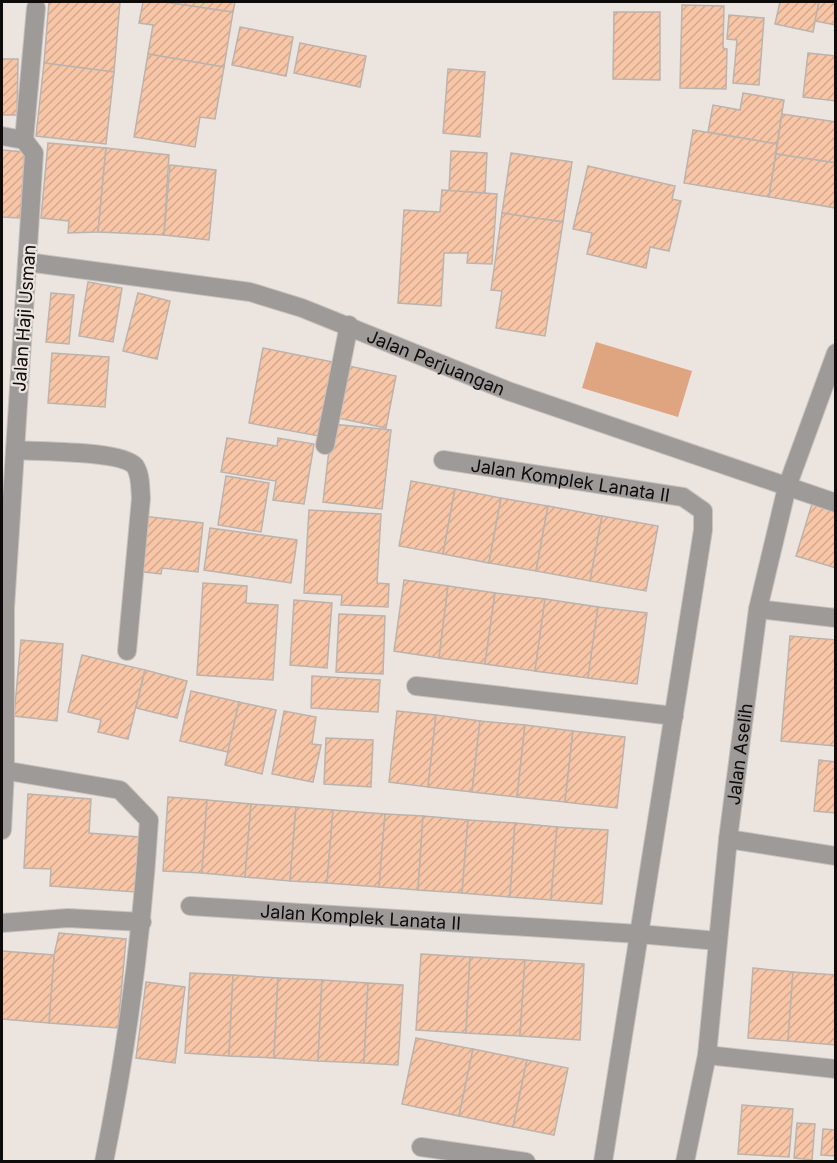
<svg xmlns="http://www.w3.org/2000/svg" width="837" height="1163" font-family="Inter,sans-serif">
<defs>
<pattern id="building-hatch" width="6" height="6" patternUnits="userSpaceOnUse" patternTransform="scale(1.5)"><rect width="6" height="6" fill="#f8c6a6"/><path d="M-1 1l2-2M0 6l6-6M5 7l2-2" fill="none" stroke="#d3a98e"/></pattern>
</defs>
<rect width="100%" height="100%" fill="#ece4df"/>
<path fill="#dea580" d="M596,342L692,371L678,417L582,388Z"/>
<g fill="url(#building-hatch)" stroke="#bbb3ae" stroke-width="1.5">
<path d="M49,2H120L114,72L44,63Z"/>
<path d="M143,2H165L233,12L224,67L148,54L153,25L139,23Z"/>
<path d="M165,2H235L233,12Z"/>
<path d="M780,2H819L813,32L775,24Z"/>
<path d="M819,2H836V25L815,21Z"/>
<path d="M682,5L724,6L723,48L727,49L726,89L680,88Z"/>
<path d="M614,12H660V80L613,79Z"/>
<path d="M729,15L764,18L759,85L733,83L737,40L727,39Z"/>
<path d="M240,27L293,37L286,76L232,65Z"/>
<path d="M300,43L366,56L360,87L294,73Z"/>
<path d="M808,53L836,56V101L803,97Z"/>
<path d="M148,54L224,67L215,119L200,117L195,147L134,137Z"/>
<path d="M2,59H18L17,115H2Z"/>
<path d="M44,63L114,72L106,144L36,136Z"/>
<path d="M448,69L485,72L480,137L443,133Z"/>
<path d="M743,93L784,100L777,144L708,132L713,105L740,110Z"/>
<path d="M782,114L836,122V163L776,154Z"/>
<path d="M693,130L777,144L769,197L684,183Z"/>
<path d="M48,143L106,148L98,232L68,233L69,221L41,218Z"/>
<path d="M106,148L169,155L164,235L98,232Z"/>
<path d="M2,150L25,152L20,218L2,217Z"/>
<path d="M451,151L487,153L485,193L449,191Z"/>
<path d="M511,153L572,162L563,222L502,213Z"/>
<path d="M776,154L836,163V208L769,197Z"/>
<path d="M170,165L216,170L209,240L164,235Z"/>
<path d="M588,166L675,186L672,199L681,201L669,251L650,247L646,268L587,254L592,233L573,229Z"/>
<path d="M442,190L497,194L492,264L467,263L468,253H444L441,306L398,303L404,210L440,212Z"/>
<path d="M502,213L563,222L545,336L496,328L502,291L491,290Z"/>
<path d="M88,282L122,288L113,342L79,336Z"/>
<path d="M51,293L74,295L69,344L46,342Z"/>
<path d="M138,293L170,301L157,359L123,351Z"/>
<path d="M263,348L338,363L324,437L249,423Z"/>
<path d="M52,353L109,357L105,407L48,403Z"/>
<path d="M344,365L396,376L386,428L333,417Z"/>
<path d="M332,424L391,430L382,509L323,502Z"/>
<path d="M227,438L277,446L278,438L314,444L304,504L273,500L276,481L221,472Z"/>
<path d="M226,476L269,483L261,532L218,525Z"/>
<path d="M411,481L455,489L443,554L399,546Z"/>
<path d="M455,489L501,498L489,563L443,554Z"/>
<path d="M501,498L548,506L536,571L489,563Z"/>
<path d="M812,504L836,511V568L796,556Z"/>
<path d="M548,506L602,516L590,581L536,571Z"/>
<path d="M309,510L381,514L377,583L389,584L388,607L341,605L342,595L304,593Z"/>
<path d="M142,516L203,523L198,572L162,568L161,574L136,571Z"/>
<path d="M602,516L658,526L646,591L590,581Z"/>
<path d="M210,528L297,540L291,583L204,570Z"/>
<path d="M404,580L448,586L439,658L394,651Z"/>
<path d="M203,583L247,586L246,603L278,605L273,680L197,675Z"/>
<path d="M448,586L495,593L485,664L439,658Z"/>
<path d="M495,593L545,599L535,671L485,664Z"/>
<path d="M545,599L598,607L588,678L535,671Z"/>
<path d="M294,600L332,603L327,668L290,665Z"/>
<path d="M598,607L647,613L637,684L588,678Z"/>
<path d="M339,614L385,616L383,674L336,672Z"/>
<path d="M790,636L836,640L835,746L781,741Z"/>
<path d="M21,640L63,644L57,721L14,716Z"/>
<path d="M82,655L145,670L128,739L98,732L101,720L68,712Z"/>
<path d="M145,670L187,681L177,718L136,708Z"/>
<path d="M312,676L380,680L378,712L311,708Z"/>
<path d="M191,691L239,702L228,752L180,741Z"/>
<path d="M239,702L276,710L262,774L225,765Z"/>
<path d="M284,711L316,717L312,744L321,745L313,782L272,774Z"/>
<path d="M397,711L436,715L428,787L389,782Z"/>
<path d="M436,715L480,721L472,792L428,787Z"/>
<path d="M480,721L525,725L517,797L472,792Z"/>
<path d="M525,725L573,731L565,802L517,797Z"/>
<path d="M573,731L625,737L617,808L565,802Z"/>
<path d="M326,738L373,740L371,787L324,784Z"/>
<path d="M819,760L836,762V813L814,811Z"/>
<path d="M28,794L91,799L89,833L140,837L136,892L50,886L51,869L24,868Z"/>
<path d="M168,797L207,800L202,873L163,871Z"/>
<path d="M207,800L251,804L245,877L202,873Z"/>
<path d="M251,804L296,807L290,881L245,877Z"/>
<path d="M296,807L333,810L327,883L290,881Z"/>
<path d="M333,810L385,814L379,887L327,883Z"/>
<path d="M385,814L423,816L418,890L379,887Z"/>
<path d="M423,816L468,820L462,893L418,890Z"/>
<path d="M468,820L515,823L510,897L462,893Z"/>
<path d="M515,823L557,827L551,900L510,897Z"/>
<path d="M557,827L608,830L602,904L551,900Z"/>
<path d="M59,933L126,939L118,1028L49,1023L54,955Z"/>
<path d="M2,951L54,955L49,1023L2,1019Z"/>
<path d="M421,954L470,957L466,1033L416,1030Z"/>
<path d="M470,957L525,960L520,1036L466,1033Z"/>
<path d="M525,960L584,964L580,1040L520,1036Z"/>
<path d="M753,968L793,972L788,1041L748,1038Z"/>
<path d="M793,972L836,975V1045L788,1041Z"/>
<path d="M190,973L233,975L229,1056L185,1053Z"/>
<path d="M233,975L278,978L274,1058L229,1056Z"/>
<path d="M278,978L322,980L318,1061L274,1058Z"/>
<path d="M322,980L368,983L364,1063L318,1061Z"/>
<path d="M146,982L185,987L175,1063L136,1058Z"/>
<path d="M368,983L403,985L398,1065L364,1063Z"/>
<path d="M416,1038L473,1049L459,1116L402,1104Z"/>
<path d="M473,1049L527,1060L513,1127L459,1116Z"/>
<path d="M527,1060L568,1068L554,1135L513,1127Z"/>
<path d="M742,1105L793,1109L789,1157L738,1154Z"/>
<path d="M797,1123L815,1124L812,1160L794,1158Z"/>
<path d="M823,1129L836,1130V1156L821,1155Z"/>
</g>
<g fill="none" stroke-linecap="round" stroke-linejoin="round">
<g stroke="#c8c1bd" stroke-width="20">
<path id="service" d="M325,445L349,325"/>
</g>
<g stroke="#c8c1bd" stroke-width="20">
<g id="minor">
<path d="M2,136L24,140L34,153L5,608V771L2,830"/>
<path d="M24,140L36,8"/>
<path id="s1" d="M27,262L250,292L302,308L508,391L836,503"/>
<path d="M15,450C38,452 121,450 135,466C141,475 140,488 141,498L127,651"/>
<path id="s2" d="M443,460L683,497L703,511V530L603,1162"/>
<path d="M758,609L836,618"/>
<path d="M416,686L674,716"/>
<path d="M2,770L120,790L149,820C142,935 127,1048 104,1162"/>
<path d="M728,839L836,856"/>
<path id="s3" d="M190,906L639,934L718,941"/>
<path d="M2,923L68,918L142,922"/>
<path d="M707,1055L836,1069"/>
<path d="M421,1147L526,1162"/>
</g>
</g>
<g stroke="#c8c1bd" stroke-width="20">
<g id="tertiary">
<path id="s4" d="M685,1162L707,1055L728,839L758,609L787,487L836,353"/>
</g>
</g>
<use href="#service" stroke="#9d9a98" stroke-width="18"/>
<use href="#minor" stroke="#9d9a98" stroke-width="18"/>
<use href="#tertiary" stroke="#9d9a98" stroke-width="18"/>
</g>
<g text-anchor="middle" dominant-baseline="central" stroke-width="4.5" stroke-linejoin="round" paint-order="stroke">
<g font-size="18" fill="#0e0c0a" stroke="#ece4df">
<text transform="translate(24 318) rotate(-86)">Jalan Haji Usman</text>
<text stroke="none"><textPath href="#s1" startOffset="424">Jalan Perjuangan</textPath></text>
<text stroke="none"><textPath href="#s2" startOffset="129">Jalan Komplek Lanata II</textPath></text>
<text stroke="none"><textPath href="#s4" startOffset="412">Jalan Aselih</textPath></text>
<text stroke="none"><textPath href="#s3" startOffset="171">Jalan Komplek Lanata II</textPath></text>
</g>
</g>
<rect width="837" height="1163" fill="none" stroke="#0e0c0a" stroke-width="6"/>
</svg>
